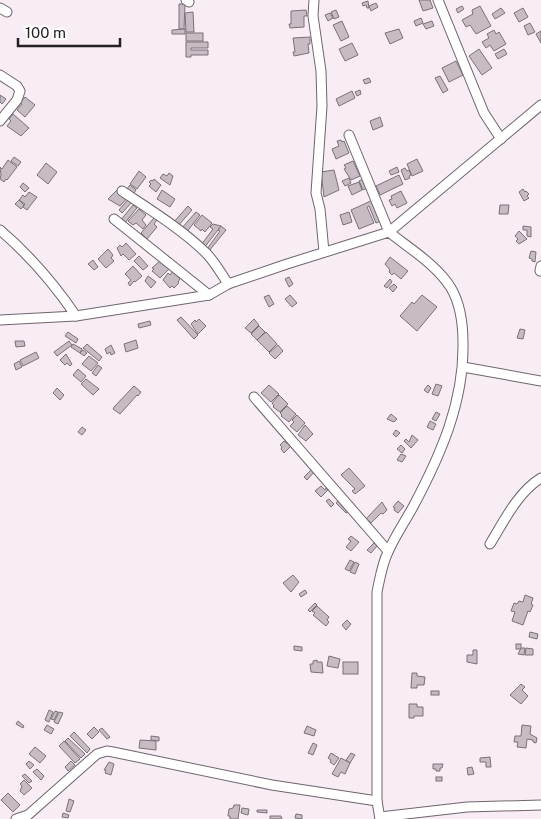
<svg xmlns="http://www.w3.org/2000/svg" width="541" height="819" font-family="'Public Sans',sans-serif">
<rect width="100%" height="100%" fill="#f8ecf5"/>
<g fill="#c7bcc4" stroke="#7b7178">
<path d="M419,0H430L433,8L423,11Z"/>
<path d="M368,1L369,8H367L366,5L363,6L362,3Z"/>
<path d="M376,3L378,7L371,11L369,6Z"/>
<path d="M179,4H185L184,29H179Z"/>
<path d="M462,6L464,9L458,13L456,9Z"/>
<path d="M480,6L491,26L476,34L470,25L466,27L462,20L473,14L472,10Z"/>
<path d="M501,8L505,13L495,19L492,14Z"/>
<path d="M523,8L528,17L519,22L514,13Z"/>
<path d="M306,10L307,16H304V27L290,28L289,24H291V11Z"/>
<path d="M336,10L339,17L334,19L331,12Z"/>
<path d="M193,12L194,32H186L185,13Z"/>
<path d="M330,13L333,18L328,21L325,15Z"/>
<path d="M421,18L423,23L416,26L414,21Z"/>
<path d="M342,21L349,37L341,41L333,25Z"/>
<path d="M432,21L434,26L426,29L423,24Z"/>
<path d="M530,23L535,32L528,35L524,26Z"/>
<path d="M185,29V34H172V30Z"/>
<path d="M399,29L403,38L390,44L385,33Z"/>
<path d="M494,30L496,34L499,32L506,44L494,51L490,45L486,48L482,42L489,38L487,34Z"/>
<path d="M541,31V43L536,34Z"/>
<rect x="186" y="33" width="17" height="8"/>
<path d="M310,37V44H308L309,53L294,56L293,52H295L293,38Z"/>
<path d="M186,42H208V48H191V50H208V55H191V57H186Z"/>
<path d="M352,43L358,55L345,61L339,49Z"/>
<path d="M479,49L492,68L482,75L469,56Z"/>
<path d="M504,49L507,54L498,59L495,54Z"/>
<path d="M456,61L463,75L449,82L442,68Z"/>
<path d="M440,76L448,90L443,93L435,78Z"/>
<path d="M369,78L371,82L365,84L363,80Z"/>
<path d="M360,90L361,94L357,96L355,92Z"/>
<path d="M352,91L355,98L339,106L336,99Z"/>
<path d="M0,95L6,99L2,104L0,102Z"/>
<path d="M25,97L35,105L25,117L17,110L22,104L20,103Z"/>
<path d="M13,114L29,128L21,136L7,126L11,121L9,119Z"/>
<path d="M380,117L383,126L373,130L370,121Z"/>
<path d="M341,140L342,142L344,141L349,153L336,159L332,149L339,146L337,141Z"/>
<path d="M14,157L21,162L18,166L11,161Z"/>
<path d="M417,159L423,171L412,176L407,164Z"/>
<path d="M8,160L17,167L7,180L6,179L4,182L0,179L1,175L0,167L2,169Z"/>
<path d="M353,161L360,176L351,180L344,169L346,168L344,165Z"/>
<path d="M46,163L57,172L48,184L37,175Z"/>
<path d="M397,167L399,172L391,175L389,171Z"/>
<path d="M405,168L407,171L409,170L411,175L409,176L410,178L405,180L401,170Z"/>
<path d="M334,170L339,190L324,197L321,172Z"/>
<path d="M139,171L146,177L137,189L130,184Z"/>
<path d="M169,173L173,176L170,185L160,178L163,174L167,176Z"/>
<path d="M399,175L403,184L380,195L376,186Z"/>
<path d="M349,178L351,183L345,186L342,181Z"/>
<path d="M154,179L161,185L156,192L149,186L151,184L149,182L151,180L153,181Z"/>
<path d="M363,179L367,188L363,190L359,181Z"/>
<path d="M359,182L362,190L352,195L348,186Z"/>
<path d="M23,183L29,188L25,192L20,187Z"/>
<path d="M130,185L136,190L132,196L125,191Z"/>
<path d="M523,189L525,192L526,191L529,194L527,196L529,198L524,201L519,192Z"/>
<path d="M117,190L127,198L120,206L108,199Z"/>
<path d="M162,190L175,199L170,207L157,199Z"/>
<path d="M401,191L407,203L397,208L395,204L392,206L389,200L392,199L391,196Z"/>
<path d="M29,192L37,197L27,210L23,207L25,204L19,200L23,195L25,197Z"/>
<path d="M129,198L133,201L122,213L119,210Z"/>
<path d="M19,200L24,205L21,209L15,204Z"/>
<path d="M373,200L381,221L376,223L369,206L367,207L374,223L359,229L351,210Z"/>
<path d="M133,205L137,208L124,224L120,221Z"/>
<path d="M500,205H509L508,214H499Z"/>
<path d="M188,206L192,210L177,227L173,223Z"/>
<path d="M139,209L146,215L142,220L146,225L143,229L136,223L133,225L128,221Z"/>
<path d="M196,212L200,215L186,233L181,229Z"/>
<path d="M349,212L352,222L343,225L340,215Z"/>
<path d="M202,215L212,223L205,232L202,229L201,231L194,225Z"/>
<path d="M154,218L157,220L154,224L157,227L147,239L141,233Z"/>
<path d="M213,224L221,226L204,248L201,245L213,229L210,227Z"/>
<path d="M221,226L226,230L209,251L207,249L220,231L218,230Z"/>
<path d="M523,226L531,227V237L527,236V230H523Z"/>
<path d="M519,231L527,239L519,244L516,241L518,239L515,236Z"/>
<path d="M126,243L136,254L129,260L123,254L121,256L117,248L120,245L122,247Z"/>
<path d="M108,249L113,255L111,258L114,261L106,268L98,259Z"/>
<path d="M531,251L536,252L535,262L532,261V259L529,258Z"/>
<path d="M139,256L148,266L143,270L134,261Z"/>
<path d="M390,257L408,271L401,279L394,273L392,275L389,272L390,270L385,264Z"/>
<path d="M93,260L98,267L94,270L88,264Z"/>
<path d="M161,260L170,268L160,278L152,271L154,269L152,268Z"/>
<path d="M133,266L142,276L135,282L134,281L130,286L128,283L131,280L125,274Z"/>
<path d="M173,271L180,279L178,282L179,283L174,288L172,286L170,288L163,280L168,273L170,275Z"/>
<path d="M148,276L156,282L151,288L145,281Z"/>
<path d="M289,277L293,284L289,287L285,279Z"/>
<path d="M390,279L392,282L387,288L384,286Z"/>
<path d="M394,284L397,287L393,292L389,288Z"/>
<path d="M269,295L274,304L269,307L264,297Z"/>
<path d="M290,295L297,303L292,307L285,299Z"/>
<path d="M422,295L437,307L417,331L400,316L412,302L414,304Z"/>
<path d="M181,317L198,335L194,339L177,320Z"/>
<path d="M199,319L206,326L198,334L191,324L195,320L196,322Z"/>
<path d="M254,319L259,325L251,333L245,328Z"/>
<path d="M150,321L151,325L139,328L138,324Z"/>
<path d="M259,326L265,332L257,340L251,334Z"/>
<path d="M520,329L525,330L523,339L517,338Z"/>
<path d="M68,332L78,339L76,343L65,336Z"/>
<path d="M266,332L277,344L269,352L257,340Z"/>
<path d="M136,340L138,348L126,352L124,344Z"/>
<path d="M15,341H24L25,346L16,347Z"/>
<path d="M69,341L72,345L57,356L54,352Z"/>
<path d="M73,344L82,349L80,353L71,347Z"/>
<path d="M87,344L102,357L99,361L83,348Z"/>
<path d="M111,345L115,353L111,355L110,352L107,354L105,349Z"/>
<path d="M278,345L283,351L275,359L269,353Z"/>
<path d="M83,350L87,353L84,356L80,353Z"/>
<path d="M36,352L39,358L23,366L20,360Z"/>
<path d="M66,354L72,364L70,366L67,363L65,365L60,360Z"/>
<path d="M89,356L98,363L91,371L82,364Z"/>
<path d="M19,361L22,367L16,370L14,364Z"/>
<path d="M98,365L102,368L96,376L92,373Z"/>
<path d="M78,369L86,376L81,382L73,375Z"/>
<path d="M86,379L99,389L93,395L81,384Z"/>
<path d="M436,384L442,386L438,396L432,394Z"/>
<path d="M269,385L279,394L271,402L261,393Z"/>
<path d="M428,385L431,388L428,393L424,390Z"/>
<path d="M134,386L141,392L138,396L137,395L120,414L113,409L115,406Z"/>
<path d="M57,388L64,395L60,400L53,393Z"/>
<path d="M279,395L288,404L280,412L273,407L274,406L272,403Z"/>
<path d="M287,406L296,414L289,422L281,416L282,415L280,413Z"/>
<path d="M436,412L440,414L436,421L432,419Z"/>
<path d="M391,414L397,419L394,422L387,419Z"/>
<path d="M297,415L305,423L297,432L290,426L294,422L292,420Z"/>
<path d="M430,421L436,424L433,430L427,427Z"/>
<path d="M305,425L313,434L306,441L298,435Z"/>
<path d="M82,427L86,430L82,435L78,432Z"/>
<path d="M396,430L400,433L396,437L393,434Z"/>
<path d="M412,435L418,440L411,448L404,441L406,439L409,442Z"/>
<path d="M284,441L291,446L284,453L281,449L282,447L280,445Z"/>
<path d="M401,445L405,449L402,453L397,449Z"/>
<path d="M401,454L406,456L402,462L397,460Z"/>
<path d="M349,468L365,486L355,494L352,491L355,489L341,475Z"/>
<path d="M311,470L314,472L307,480L304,477Z"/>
<path d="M321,486L325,490L326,488L328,490L321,497L315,491Z"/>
<path d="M329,499L334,504L331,507L326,501Z"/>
<path d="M339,500L349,511L346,513L336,503Z"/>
<path d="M398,501L404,506L398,513L394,510L395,508L393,507Z"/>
<path d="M382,502L387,510L383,514L381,513L371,523L366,519Z"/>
<path d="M351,536L359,542L351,551L346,547L351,541L348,539Z"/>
<path d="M374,543L377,546L371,553L367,550Z"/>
<path d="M350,560L354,562L349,571L345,569Z"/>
<path d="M355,562L359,564L355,574L350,572Z"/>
<path d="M293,575L299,582L291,592L283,583Z"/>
<path d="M305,590L307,593L301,597L299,594Z"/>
<path d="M525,595L533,598L531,604L533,605L530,612L528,611L523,625L512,621L515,612L511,611L514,603L517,604L519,601L523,602Z"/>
<path d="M315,603L317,605L310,612L308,610Z"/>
<path d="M317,606L329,617L327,620L329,622L326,626L313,615L315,613L312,611Z"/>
<path d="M347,620L351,624L346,630L342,625Z"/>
<path d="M530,632L538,634L537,639L529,637Z"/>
<rect x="516" y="644" width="5" height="5"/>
<path d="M294,646L302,647V651L294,650Z"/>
<path d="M521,648H525L524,655L518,654Z"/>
<path d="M526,648L533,649V655H525Z"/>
<path d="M473,650H477V664L467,662V655H473Z"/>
<path d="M329,656L340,659L338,668L327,666Z"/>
<path d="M317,660V662H322L323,673L311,672L310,664H313V661Z"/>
<rect x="343" y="662" width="15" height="12"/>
<path d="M412,673H417V676L425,677L424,685H417V688H411Z"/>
<path d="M521,684L525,687L522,690L528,696L521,704L510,695Z"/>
<rect x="431" y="691" width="8" height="4"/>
<path d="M409,704H417V707H423V716H414V718H409Z"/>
<path d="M49,710L53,712L49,722L45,720Z"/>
<path d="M55,711L58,712L54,720L51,719Z"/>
<path d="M59,712L63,713L58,724L54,722Z"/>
<path d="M18,721L24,726L23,728L16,724Z"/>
<path d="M47,725L54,729L51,734L44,730Z"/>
<path d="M522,725L531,726L530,734L537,738L536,743L533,742V740L527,739L526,748L517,747L518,742H514L515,736H521Z"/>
<path d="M307,726L316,730L314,736L304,733Z"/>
<path d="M94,727L99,732L92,739L87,734Z"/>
<path d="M102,728L110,737L107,739L99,730Z"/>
<path d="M74,732L90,749L87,753L70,736Z"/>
<path d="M151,736L159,737V741L151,740Z"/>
<path d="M68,738L85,754L81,758L65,741Z"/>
<path d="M140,740L156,741V750L139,748Z"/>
<path d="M64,741L80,759L75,763L59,746Z"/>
<path d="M313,743L317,745L313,755L308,753Z"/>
<path d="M35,747L46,756L40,763L29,754Z"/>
<path d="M331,753L339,758L334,765L330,762L331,760L328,758Z"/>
<path d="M351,753L355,755L350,763L346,760Z"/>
<path d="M490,757L491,767H486V762H480V758Z"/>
<path d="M341,758L350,763L345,774L341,772L338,777L332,774Z"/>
<path d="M29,761L34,765L30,769L26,764Z"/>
<path d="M71,761L75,765L68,771L65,767Z"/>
<path d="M109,762L114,764L111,775L105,773L106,770H104Z"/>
<path d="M433,764H443L442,768H440V771H436V769H433Z"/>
<path d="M472,767L474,774L468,775L467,768Z"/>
<path d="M37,769L44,776L41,780L33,772Z"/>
<path d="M25,774L32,781L29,783L22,776Z"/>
<rect x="436" y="777" width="6" height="4"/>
<path d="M24,780L32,788L24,795L20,791L22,786L20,784Z"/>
<path d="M8,793L20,805L13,812L1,800Z"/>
<path d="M69,799L74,801L70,812L66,811Z"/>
<path d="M234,805H240L238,819H230V816H228L229,809L233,808Z"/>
<path d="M242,808L249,809L248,815L241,813Z"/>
<path d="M257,810H267V813L257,812Z"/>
<path d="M63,813L69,815L68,818L62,817Z"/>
<path d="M296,814L302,815V819L295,818Z"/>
<path d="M270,816H281L282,819H270Z"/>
</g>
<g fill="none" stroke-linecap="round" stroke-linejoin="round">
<g stroke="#6f656c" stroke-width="11">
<g id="minor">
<path d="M186,0L189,2"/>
<path d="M314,0L313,16L321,71L322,106L316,193L320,209L324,252"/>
<path d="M438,0L484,113L501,139"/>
<path d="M0,8L7,12"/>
<path d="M0,75L17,86L20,91L17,100L0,121"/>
<path d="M349,135L389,232L541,105"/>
<path d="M122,191C149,209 183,230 206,253C215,262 221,273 228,284"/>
<path d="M114,219L209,295"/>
<path d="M0,230C28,254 55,285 76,316"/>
<path d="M540,271L541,266"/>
<path d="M0,320L76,316L209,295L228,284L287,264L389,232C410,249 437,265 451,288C461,305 463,324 463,343C464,402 441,454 414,505C406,520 395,536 388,552C382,564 380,578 377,592V801L380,819"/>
<path d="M463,367L541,381"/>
<path d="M254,397L388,551"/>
<path d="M490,544C504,521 518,492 541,478"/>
<path d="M380,817L467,807L541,805"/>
<path d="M16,819L28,815L97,754L107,751L113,752L272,785L377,801"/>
</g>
</g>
<use href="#minor" stroke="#fff" stroke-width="9"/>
</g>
<path d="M18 38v8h102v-8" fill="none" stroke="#241f23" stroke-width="2.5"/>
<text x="25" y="38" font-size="15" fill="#241f23" stroke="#fefefe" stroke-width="4" paint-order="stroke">100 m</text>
</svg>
